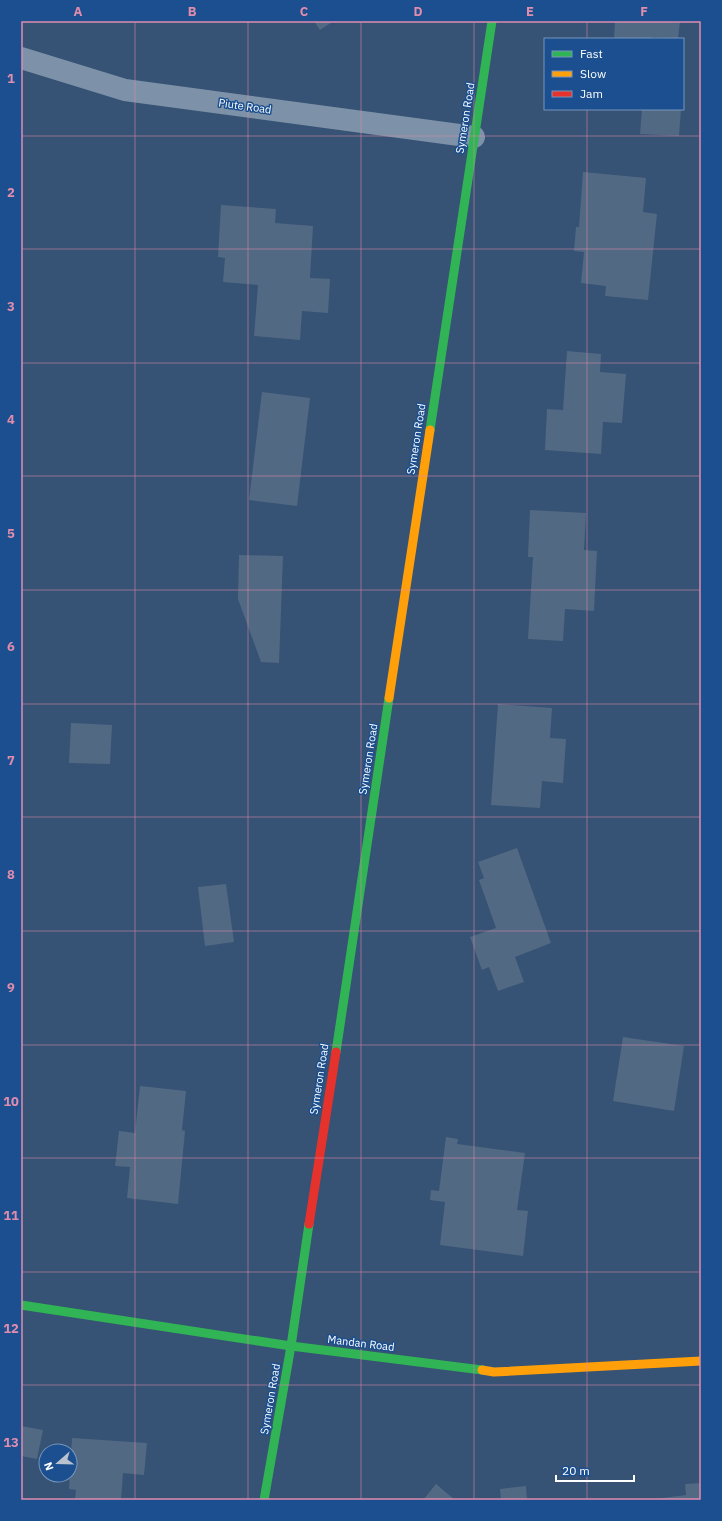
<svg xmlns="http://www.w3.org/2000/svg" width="722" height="1521" font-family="'IBM Plex Sans',sans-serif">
<rect width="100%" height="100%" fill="#365274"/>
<g fill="#526984">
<path d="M314,21H334L320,30Z"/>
<path d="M615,21H680L678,38L652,37V39H614Z"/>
<path d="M642,109H681L679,136L640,134Z"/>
<path d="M583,172L646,178L643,212L657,214L648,300L605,296L606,286L581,283L584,252L574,251L576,227H579Z"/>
<path d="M221,205L276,209L275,223L313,226L310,278L330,279L328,313L302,311L300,340L254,336L258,285L223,282L225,258L218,257Z"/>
<path d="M567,351L601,354L600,372L626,374L622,423L603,422L601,454L545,450L547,409L563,410Z"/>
<path d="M262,392L310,398L297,506L249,500Z"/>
<path d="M530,510L586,513L584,550L597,551L594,611L565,609L563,641L528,639L533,557H528Z"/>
<path d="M239,555L283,556L279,663L261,662L238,599Z"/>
<path d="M498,704L552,708L550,738L566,739L563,783L542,781L540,808L491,805Z"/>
<path d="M71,723L112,725L110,764L69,763Z"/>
<path d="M517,848L551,943L515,957L524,982L498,991L489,967L482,970L470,937L496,928L479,880L484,878L478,862Z"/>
<path d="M226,884L234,942L205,946L198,887Z"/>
<path d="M623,1037L684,1046L674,1111L613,1101Z"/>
<path d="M140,1086L186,1091L182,1130L185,1131L178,1204L127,1198L130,1167L115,1166L119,1131L135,1133Z"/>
<path d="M446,1137L458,1139L457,1144L525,1153L517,1210L528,1211L523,1256L440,1245L445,1202L430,1200L431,1190L439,1191Z"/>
<path d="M21,1426L43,1430L37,1459L21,1456Z"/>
<path d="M72,1438L147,1443L144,1475L123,1473L121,1500H75L76,1490L69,1489Z"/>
<path d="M701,1483V1500H647L686,1495L685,1484Z"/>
<path d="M436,1484L455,1500H423Z"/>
<path d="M526,1486L527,1500H501L500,1489Z"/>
</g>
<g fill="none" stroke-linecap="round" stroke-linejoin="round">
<path stroke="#7d92a8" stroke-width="22" d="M21,58L125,90L474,137"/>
<g stroke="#30b455" stroke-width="9">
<path d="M430,430L492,21"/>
<path d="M336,1052L389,698"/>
<path d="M21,1305L291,1346L482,1370"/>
<path d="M264,1500L291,1346L309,1224"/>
</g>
<g stroke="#ff9f0a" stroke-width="9">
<path d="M389,698L430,430"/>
<path d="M482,1370L494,1372L701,1361"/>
</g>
<path stroke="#e5322d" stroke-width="9" d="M309,1224L336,1052"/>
</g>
<path fill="none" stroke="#e08cad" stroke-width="1" stroke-opacity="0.55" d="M135,21V1500M248,21V1500M361,21V1500M474,21V1500M587,21V39M587,109V1500M21,136H701M21,249H701M21,363H701M21,476H701M21,590H701M21,704H701M21,817H701M21,931H701M21,1045H701M21,1158H701M21,1272H701M21,1385H701"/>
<g text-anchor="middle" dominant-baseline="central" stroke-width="3" stroke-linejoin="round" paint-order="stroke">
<g font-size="11" fill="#fff" stroke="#1b4f8f">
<text transform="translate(245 106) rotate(8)">Piute Road</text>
<text transform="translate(465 118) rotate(-81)">Symeron Road</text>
<text transform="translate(416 439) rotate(-81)">Symeron Road</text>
<text transform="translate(368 759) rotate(-81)">Symeron Road</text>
<text transform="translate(319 1079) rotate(-81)">Symeron Road</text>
<text transform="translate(361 1343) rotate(7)">Mandan Road</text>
<text transform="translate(270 1399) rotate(-80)">Symeron Road</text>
</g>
</g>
<rect width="722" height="1521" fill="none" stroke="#1b4f8f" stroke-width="44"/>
<rect x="544" y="38" width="140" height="72" fill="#1b4f8f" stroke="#7695bc"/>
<rect x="552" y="51" width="20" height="6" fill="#30b455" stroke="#7695bc"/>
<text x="580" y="58" font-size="12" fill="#ffffff">Fast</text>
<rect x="552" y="71" width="20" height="6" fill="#ff9f0a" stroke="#7695bc"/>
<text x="580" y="78" font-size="12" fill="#ffffff">Slow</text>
<rect x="552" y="91" width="20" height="6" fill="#e5322d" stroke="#7695bc"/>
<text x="580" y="98" font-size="12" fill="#ffffff">Jam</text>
<g transform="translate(58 1463) rotate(250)"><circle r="19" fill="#1b4f8f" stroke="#7695bc"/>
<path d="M0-3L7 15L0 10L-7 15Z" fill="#b9c2ce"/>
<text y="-6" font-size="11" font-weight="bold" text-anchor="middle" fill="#ffffff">N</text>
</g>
<path d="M556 1475v6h78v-6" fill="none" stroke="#ffffff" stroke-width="2"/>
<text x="562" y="1475" font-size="12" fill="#ffffff" stroke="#1b4f8f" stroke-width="3" paint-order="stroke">20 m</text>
<rect x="22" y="22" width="678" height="1477" fill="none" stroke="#e08cad" stroke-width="1.5"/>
<g font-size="13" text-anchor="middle" font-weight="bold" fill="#e08cad">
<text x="78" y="16">A</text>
<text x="192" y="16">B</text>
<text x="304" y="16">C</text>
<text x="418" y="16">D</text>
<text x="530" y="16">E</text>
<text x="644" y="16">F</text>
<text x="11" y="83">1</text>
<text x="11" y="197">2</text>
<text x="11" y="311">3</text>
<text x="11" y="424">4</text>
<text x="11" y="538">5</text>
<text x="11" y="651">6</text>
<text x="11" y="765">7</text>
<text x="11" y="879">8</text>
<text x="11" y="992">9</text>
<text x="11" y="1106">10</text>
<text x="11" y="1220">11</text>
<text x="11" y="1333">12</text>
<text x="11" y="1447">13</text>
</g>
</svg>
